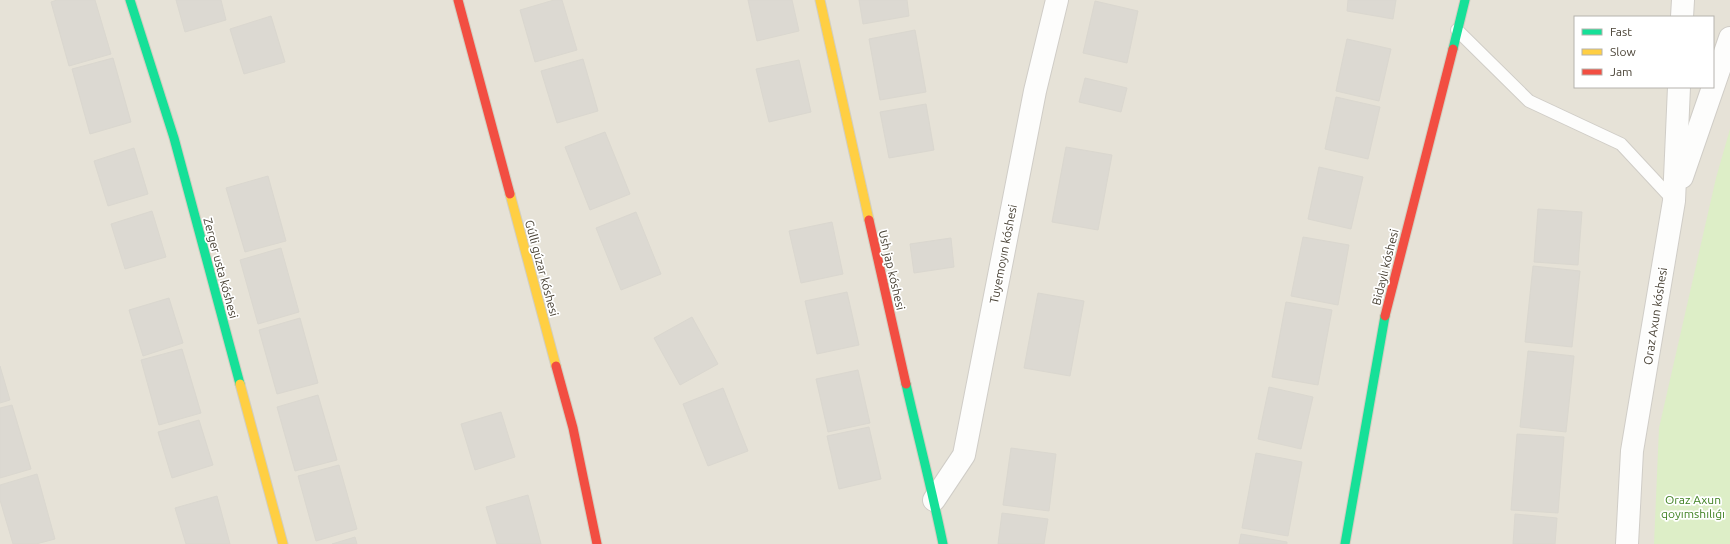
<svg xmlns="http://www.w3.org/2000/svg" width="1730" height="544" font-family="Ubuntu,sans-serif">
<rect width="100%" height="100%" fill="#f2f0ea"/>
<path fill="#e6e2d7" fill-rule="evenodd" d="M0,0H1730V544H0ZM1575,17H1713V87H1575Z"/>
<path fill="#ddeec7" d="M1730,129V544H1654L1659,428L1716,178Z"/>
<g fill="#dcd9d2" stroke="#dad7cf">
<path d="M57,0H95L111,54L69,66L51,2Z"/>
<path d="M176,0H221L226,20L185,32Z"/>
<path d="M554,0H562L577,50L535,62L520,10Z"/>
<path d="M748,0H792L799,31L757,41Z"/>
<path d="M859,0H907L909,16L863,24Z"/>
<path d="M1348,0H1396L1393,19L1347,11Z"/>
<path d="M1095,1L1138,11L1127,63L1083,53Z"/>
<path d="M271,16L285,62L244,74L230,29Z"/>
<path d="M915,30L926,92L880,100L869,39Z"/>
<path d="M1347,39L1391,49L1379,101L1336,91Z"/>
<path d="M113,58L131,122L90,134L72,69Z"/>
<path d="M583,59L598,111L557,123L541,71Z"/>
<path d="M799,60L811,112L769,122L756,69Z"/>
<path d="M1085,78L1127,88L1121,112L1079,102Z"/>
<path d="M1336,97L1380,107L1368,159L1325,149Z"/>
<path d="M926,104L934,150L889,158L880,112Z"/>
<path d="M605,132L630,194L590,210L565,147Z"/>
<path d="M1066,147L1112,155L1098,230L1052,222Z"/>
<path d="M134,148L148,194L108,206L94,161Z"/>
<path d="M1319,167L1363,177L1351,229L1308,219Z"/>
<path d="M268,176L286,241L245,252L226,188Z"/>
<path d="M1538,209L1582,212L1578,265L1534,262Z"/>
<path d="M152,211L166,257L125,269L111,224Z"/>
<path d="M636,212L661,274L621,290L596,228Z"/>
<path d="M832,222L843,274L801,283L789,231Z"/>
<path d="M1303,237L1349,245L1338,305L1291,296Z"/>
<path d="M951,238L954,267L914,273L910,244Z"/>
<path d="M281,248L299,312L258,324L240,260Z"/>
<path d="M1533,266L1580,271L1572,347L1525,342Z"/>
<path d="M847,292L859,345L817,354L805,301Z"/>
<path d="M1038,293L1084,301L1070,376L1024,368Z"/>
<path d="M169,298L183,343L143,356L129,310Z"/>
<path d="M1286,302L1332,310L1318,385L1272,377Z"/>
<path d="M692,317L718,364L680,385L654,338Z"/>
<path d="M300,318L318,383L277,394L259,330Z"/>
<path d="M182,349L201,413L159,425L141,360Z"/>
<path d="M1528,351L1574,356L1566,432L1520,427Z"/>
<path d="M0,366L10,400L0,403Z"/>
<path d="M858,370L870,423L828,432L816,379Z"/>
<path d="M1269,387L1313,397L1301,449L1258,439Z"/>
<path d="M723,388L748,451L708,466L683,404Z"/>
<path d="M318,395L337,460L295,471L277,407Z"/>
<path d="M12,405L31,469L0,478V408Z"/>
<path d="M501,412L515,457L475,470L461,424Z"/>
<path d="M199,420L213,465L172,478L158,432Z"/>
<path d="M869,427L881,479L839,489L827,436Z"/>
<path d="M1517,434L1564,437L1558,513L1511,510Z"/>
<path d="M1011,448L1056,454L1049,511L1003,505Z"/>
<path d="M1256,453L1302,462L1288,536L1242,528Z"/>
<path d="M339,465L357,529L316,541L298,476Z"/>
<path d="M37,474L55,539L36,544H13L0,500V485Z"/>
<path d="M528,495L541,544H497L486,507Z"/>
<path d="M217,496L230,544H186L175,508Z"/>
<path d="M1002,513L1048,519L1044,544H998Z"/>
<path d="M1515,514L1557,518L1555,544H1513Z"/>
<path d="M1241,534L1287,542V544H1239Z"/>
<path d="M355,537L357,544H332Z"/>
</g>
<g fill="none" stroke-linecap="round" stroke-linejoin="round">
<g stroke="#d0cdc7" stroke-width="14">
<path id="lane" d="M1457,30L1529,101L1621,144L1674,201"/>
</g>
<g stroke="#d0cdc7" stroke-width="24">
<g id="street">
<path d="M1682,17L1683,0"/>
<path d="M1682,177L1730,38"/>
<path d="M934,500L964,455L1035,91L1057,0"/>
<path d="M1627,544L1632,451L1674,201L1679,87"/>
</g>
</g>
<g stroke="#d2cec0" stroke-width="11">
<g id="fast">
<path d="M130,0L174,138L240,384"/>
<path d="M1453,49L1465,0"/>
<path d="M906,384C918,437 932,490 943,544"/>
<path d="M1345,544L1385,316"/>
</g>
</g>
<g stroke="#d2cec0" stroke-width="11">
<g id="slow">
<path d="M820,0L869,220"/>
<path d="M510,194L556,366"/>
<path d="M240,384L283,544"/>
</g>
</g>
<g stroke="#d2cec0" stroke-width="11">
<g id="jam">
<path d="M458,0L510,194"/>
<path d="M869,220L906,384"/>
<path d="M1385,316L1453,49"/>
<path d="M556,366L573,428L597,544"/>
</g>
</g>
<use href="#lane" stroke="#fdfdfc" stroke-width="12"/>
<use href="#street" stroke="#fdfdfc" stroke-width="22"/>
<use href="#fast" stroke="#16e098" stroke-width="9"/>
<use href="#slow" stroke="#ffcf43" stroke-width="9"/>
<use href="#jam" stroke="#f24e42" stroke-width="9"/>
</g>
<g text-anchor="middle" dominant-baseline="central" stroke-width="3.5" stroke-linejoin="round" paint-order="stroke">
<g font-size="12" fill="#494235" stroke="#fff">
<text transform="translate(1003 254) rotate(-79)">Tuyemoyın kóshesi</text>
<text transform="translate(1385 267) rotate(-76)">Bidaylı kóshesi</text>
<text transform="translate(221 268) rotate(75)">Zerger usta kóshesi</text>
<text transform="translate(542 268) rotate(75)">Gúlli gúzar kóshesi</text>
<text transform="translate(892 270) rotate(77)">Ush jap kóshesi</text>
<text transform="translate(1655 316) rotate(-81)">Oraz Axun kóshesi</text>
</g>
<g font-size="12" fill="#3f8122" stroke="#fff">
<text x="1693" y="499">Oraz Axun<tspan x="1693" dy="14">qoyımshılıǵı</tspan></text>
</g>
</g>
<rect x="1574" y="16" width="140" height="72" fill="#ffffff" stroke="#b6b3ae"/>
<rect x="1582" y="29" width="20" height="6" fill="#16e098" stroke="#b6b3ae"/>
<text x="1610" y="36" font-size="12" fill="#494235">Fast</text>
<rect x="1582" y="49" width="20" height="6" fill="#ffcf43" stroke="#b6b3ae"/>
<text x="1610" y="56" font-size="12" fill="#494235">Slow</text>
<rect x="1582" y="69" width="20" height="6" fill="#f24e42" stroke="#b6b3ae"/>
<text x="1610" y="76" font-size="12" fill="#494235">Jam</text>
</svg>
